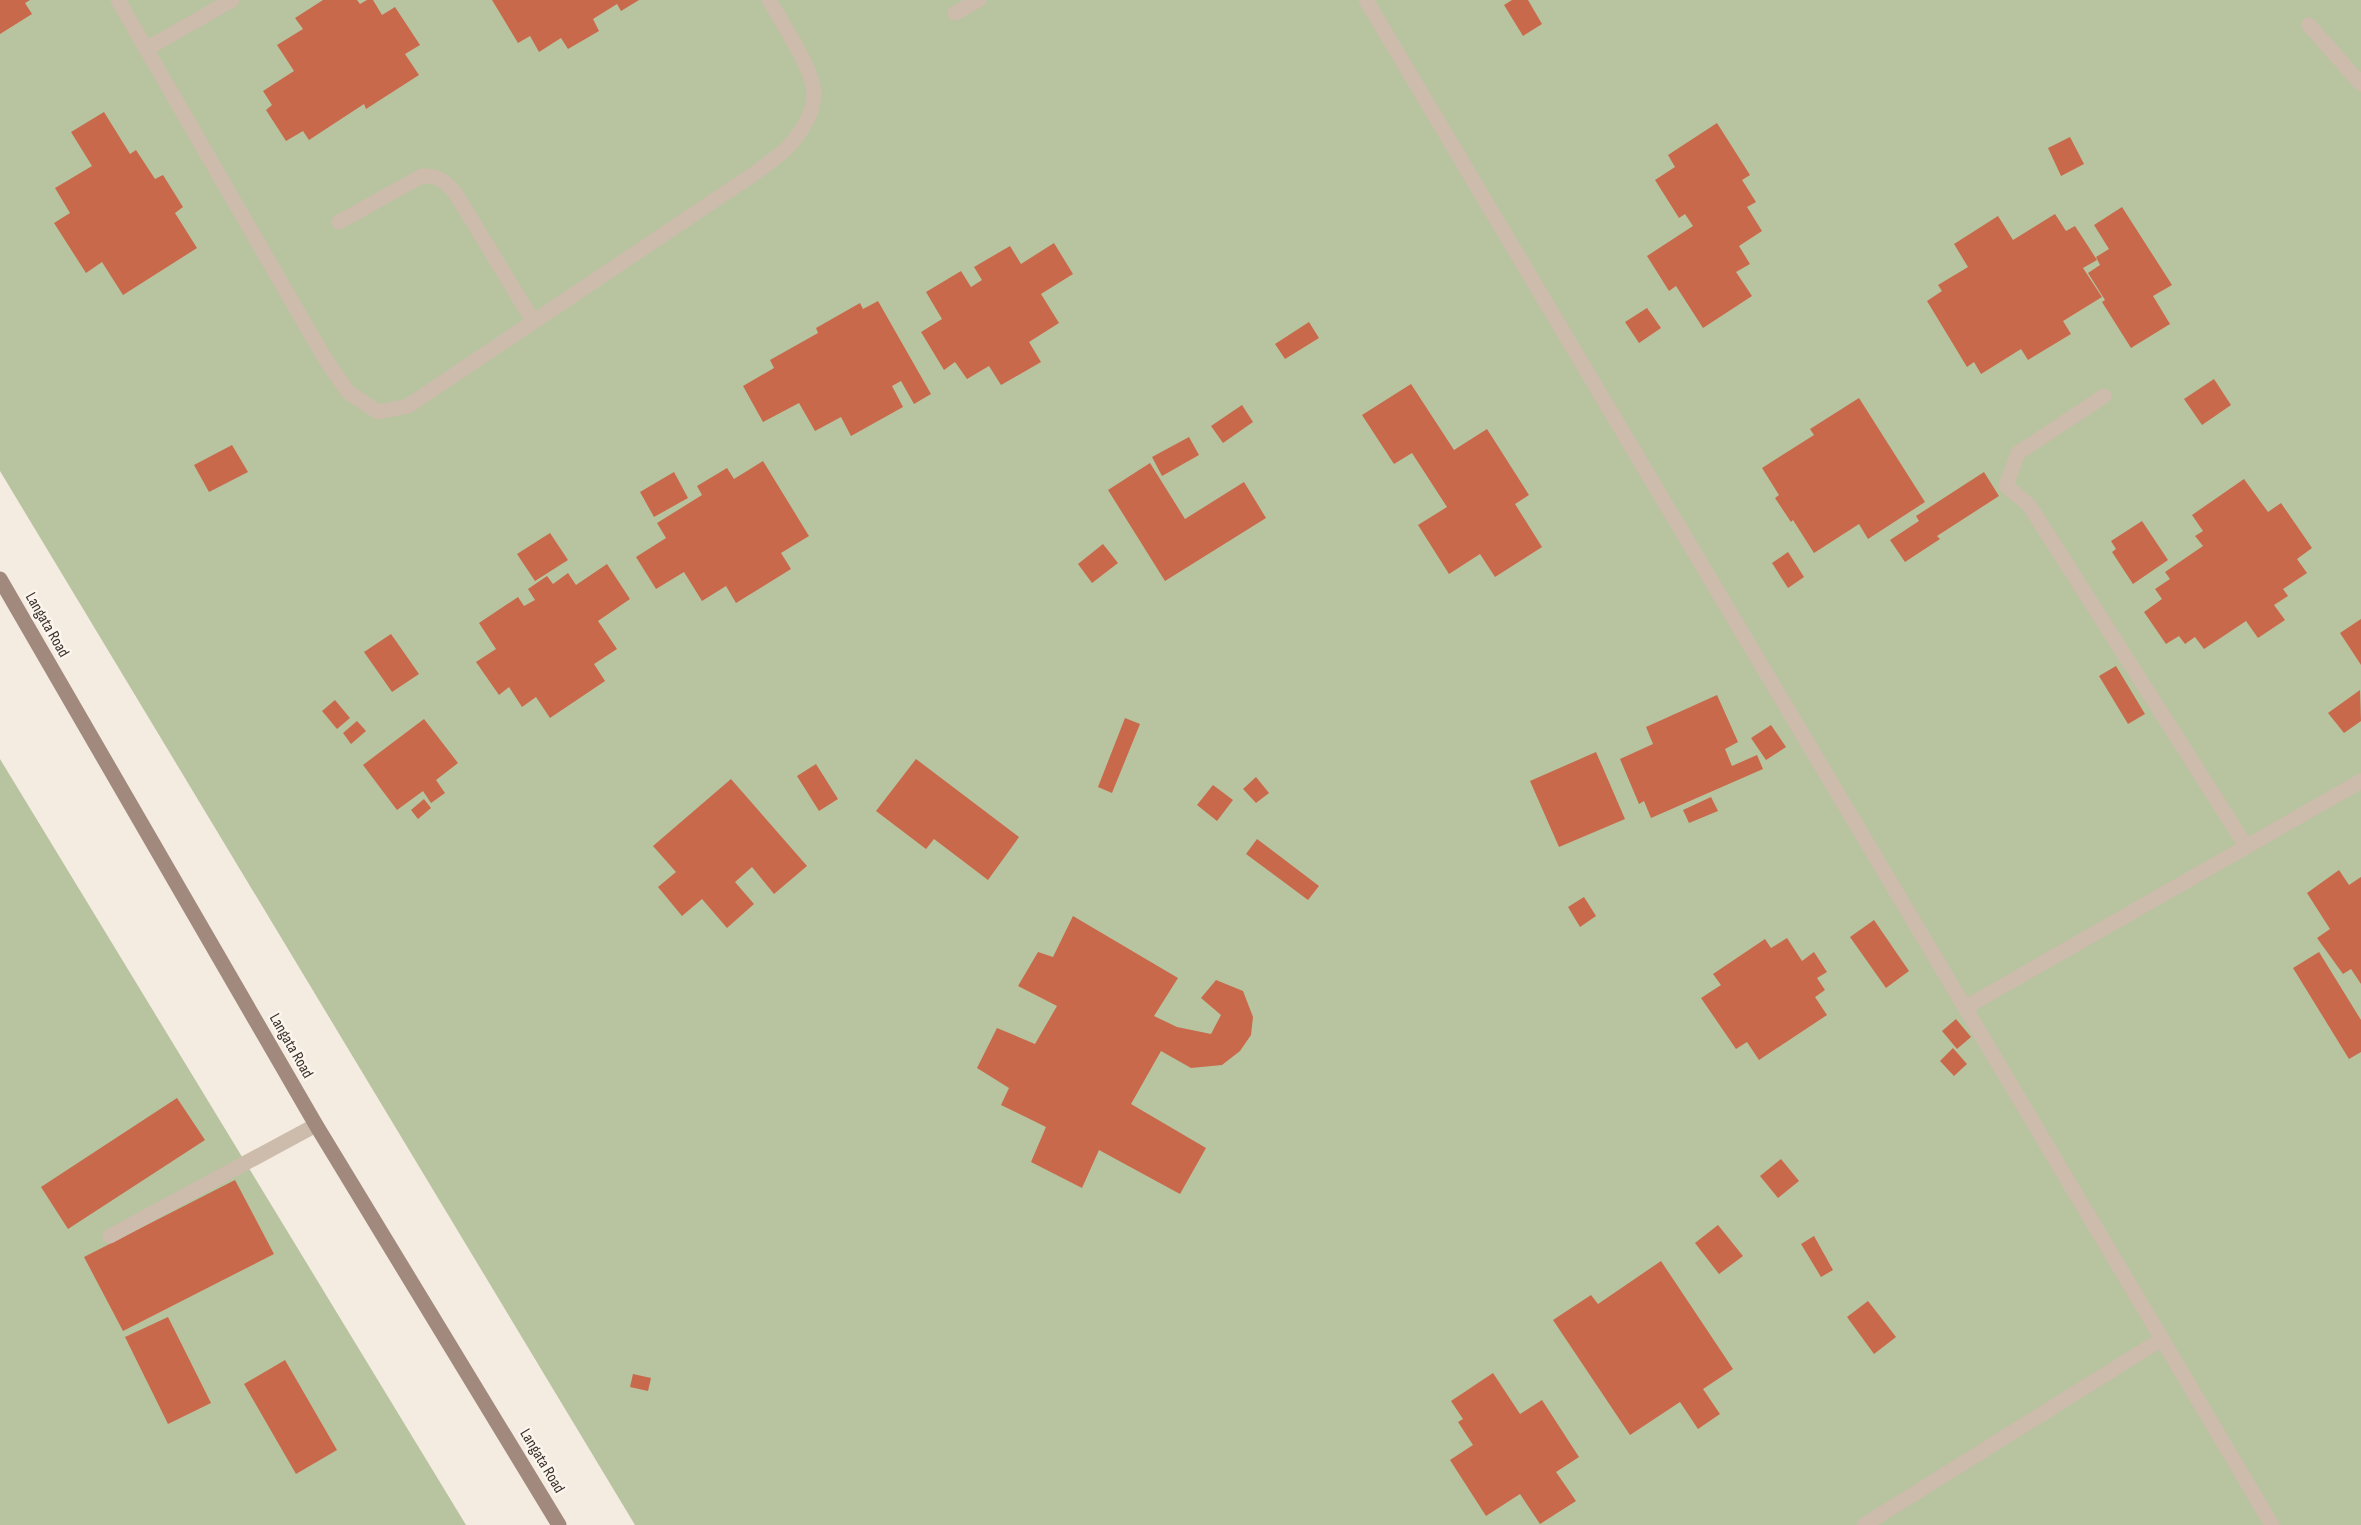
<svg xmlns="http://www.w3.org/2000/svg" width="2361" height="1525" font-family="'Sofia Sans Condensed',sans-serif">
<rect width="100%" height="100%" fill="#f4ebe1"/>
<g fill="#b8c4a0">
<path d="M0,0H2361V1525H635L0,471Z"/>
<path d="M0,759L466,1525H0Z"/>
</g>
<g fill="#c8694b">
<path d="M0,0H30L25,3L32,14L0,34Z"/>
<path d="M323,0H357L360,4L367,0H373L382,15L395,7L420,45L405,54L419,75L366,109L364,104L309,140L303,131L286,141L266,110L272,105L263,91L294,71L277,45L303,29L295,18Z"/>
<path d="M492,0H639L621,11L617,4L593,19L599,31L568,49L561,38L539,52L530,36L518,43Z"/>
<path d="M1512,0H1528L1542,24L1523,36L1504,5Z"/>
<path d="M104,112L130,154L136,150L155,179L163,175L183,207L175,213L197,248L123,295L102,262L86,273L54,223L70,213L55,188L92,166L71,132Z"/>
<path d="M1717,123L1750,175L1742,180L1756,202L1747,207L1762,231L1739,246L1750,264L1736,272L1752,296L1703,328L1676,286L1669,291L1647,256L1693,226L1685,214L1679,218L1655,180L1675,167L1668,155Z"/>
<path d="M2070,137L2084,164L2061,176L2048,148Z"/>
<path d="M2122,207L2172,285L2153,296L2170,324L2131,348L2102,302L2105,300L2088,273L2100,265L2096,257L2109,249L2094,225Z"/>
<path d="M2055,214L2066,231L2075,226L2097,260L2083,268L2102,297L2063,321L2071,334L2028,360L2021,349L1981,374L1974,362L1967,367L1927,301L1942,291L1938,285L1968,267L1954,244L1998,216L2013,240Z"/>
<path d="M1054,243L1073,274L1041,294L1059,323L1029,342L1041,362L1001,385L989,366L967,379L955,362L944,370L921,332L942,319L926,292L961,271L971,287L982,280L974,267L1010,246L1021,264Z"/>
<path d="M878,301L931,394L914,404L901,381L892,386L903,407L851,436L841,417L815,431L799,403L763,422L743,386L774,368L770,360L818,333L816,328L860,303L863,309Z"/>
<path d="M1647,308L1661,328L1639,343L1625,322Z"/>
<path d="M1309,322L1319,338L1285,359L1275,344Z"/>
<path d="M2214,379L2231,405L2202,425L2184,399Z"/>
<path d="M1411,384L1454,450L1487,429L1529,495L1515,504L1542,547L1495,577L1480,554L1449,574L1418,525L1447,507L1412,453L1394,464L1362,415Z"/>
<path d="M1859,398L1925,502L1868,539L1859,524L1814,553L1793,520L1791,522L1775,498L1779,495L1762,468L1814,435L1810,429Z"/>
<path d="M1242,405L1253,422L1223,443L1211,426Z"/>
<path d="M1189,437L1199,455L1162,476L1152,457Z"/>
<path d="M232,445L248,472L209,492L194,465Z"/>
<path d="M763,461L809,536L781,553L791,569L736,603L726,586L702,601L684,572L656,589L636,557L666,538L657,523L702,495L697,486L727,468L734,479Z"/>
<path d="M1150,463L1185,519L1244,482L1266,518L1165,581L1108,490Z"/>
<path d="M674,472L688,498L654,517L640,492Z"/>
<path d="M1984,472L1999,496L1937,536L1940,539L1905,562L1890,540L1919,521L1916,516Z"/>
<path d="M2244,479L2268,512L2281,503L2312,548L2297,559L2307,573L2283,589L2288,596L2274,605L2285,620L2258,638L2246,621L2204,649L2195,637L2185,644L2179,636L2166,644L2144,612L2162,599L2155,589L2170,579L2165,572L2203,546L2195,536L2203,531L2192,515Z"/>
<path d="M2142,521L2168,560L2133,584L2112,552L2116,549L2111,541Z"/>
<path d="M550,533L568,560L535,581L517,554Z"/>
<path d="M1103,544L1118,563L1092,583L1078,564Z"/>
<path d="M1788,552L1804,577L1788,588L1772,563Z"/>
<path d="M607,564L630,599L598,621L617,649L594,664L605,681L550,718L536,697L522,707L509,687L499,695L476,662L496,649L479,623L518,597L524,606L535,600L528,589L547,576L553,584L568,573L576,585Z"/>
<path d="M2361,619V665L2340,633Z"/>
<path d="M391,634L419,674L392,692L364,652Z"/>
<path d="M2116,666L2145,714L2128,724L2099,676Z"/>
<path d="M2360,690L2361,721L2344,733L2328,713Z"/>
<path d="M1717,695L1738,742L1725,749L1732,766L1757,755L1763,769L1651,818L1644,801L1639,804L1620,759L1653,744L1646,727Z"/>
<path d="M335,700L350,718L337,729L322,711Z"/>
<path d="M1125,718L1140,724L1112,793L1098,787Z"/>
<path d="M424,719L458,763L436,780L445,793L431,803L423,791L397,810L363,765Z"/>
<path d="M357,721L366,731L351,744L343,733Z"/>
<path d="M1771,725L1786,747L1766,760L1751,738Z"/>
<path d="M1596,752L1625,819L1559,847L1530,781Z"/>
<path d="M916,759L1019,837L988,880L934,839L926,849L876,811Z"/>
<path d="M816,764L838,799L819,811L797,776Z"/>
<path d="M1256,777L1269,793L1256,803L1243,789Z"/>
<path d="M731,779L807,866L774,894L752,867L735,882L754,904L727,928L702,899L682,916L658,887L676,872L653,846Z"/>
<path d="M1213,785L1233,800L1217,821L1197,805Z"/>
<path d="M1711,797L1718,811L1689,823L1683,810Z"/>
<path d="M424,799L431,808L418,819L411,810Z"/>
<path d="M1257,839L1319,886L1308,900L1246,854Z"/>
<path d="M2339,870L2349,885L2361,877V984L2351,969L2343,974L2317,938L2330,929L2307,893Z"/>
<path d="M1584,897L1596,916L1580,927L1568,907Z"/>
<path d="M1073,916L1178,978L1154,1016L1177,1027L1211,1034L1221,1015L1201,998L1216,980L1243,991L1253,1017L1251,1035L1240,1051L1222,1065L1191,1068L1161,1051L1131,1104L1206,1148L1180,1194L1099,1150L1082,1188L1031,1162L1046,1127L1001,1105L1009,1088L977,1068L997,1028L1035,1044L1057,1006L1018,986L1038,952L1053,957Z"/>
<path d="M1874,920L1909,971L1886,988L1850,937Z"/>
<path d="M1787,938L1802,961L1814,952L1827,972L1817,978L1825,990L1815,997L1827,1015L1759,1060L1747,1042L1736,1049L1701,998L1721,985L1713,974L1765,939L1771,948Z"/>
<path d="M2319,952L2361,1020V1052L2349,1059L2293,968Z"/>
<path d="M1956,1019L1971,1037L1957,1049L1942,1031Z"/>
<path d="M1953,1048L1967,1064L1954,1076L1940,1061Z"/>
<path d="M177,1098L205,1140L68,1229L41,1187Z"/>
<path d="M1781,1159L1799,1181L1778,1198L1760,1176Z"/>
<path d="M235,1180L274,1254L123,1331L84,1257Z"/>
<path d="M1718,1225L1743,1256L1719,1274L1695,1243Z"/>
<path d="M1814,1236L1833,1270L1821,1277L1801,1244Z"/>
<path d="M1661,1261L1733,1369L1703,1389L1720,1414L1698,1429L1680,1402L1630,1435L1553,1320L1591,1295L1598,1304Z"/>
<path d="M1868,1301L1896,1337L1874,1354L1847,1317Z"/>
<path d="M168,1317L211,1403L168,1424L125,1337Z"/>
<path d="M285,1360L337,1450L296,1474L244,1384Z"/>
<path d="M1493,1373L1520,1414L1542,1400L1579,1457L1556,1472L1576,1501L1540,1524L1520,1494L1486,1516L1450,1460L1473,1445L1458,1422L1463,1419L1451,1401Z"/>
<path d="M633,1374L651,1378L648,1391L630,1387Z"/>
</g>
<g fill="none" stroke-linecap="round" stroke-linejoin="round">
<g stroke="#cdbbac" stroke-width="15">
<path d="M2104,396L2018,453L2006,486L2029,505L2246,846"/>
<path d="M110,1236L316,1125"/>
</g>
<g stroke="#cdbbac" stroke-width="15">
<path d="M118,0L324,357L348,392L378,412L408,406L758,171C768,163 779,156 787,148C801,133 813,116 814,95C815,72 781,21 769,0"/>
<path d="M1366,0C1630,447 1898,892 2162,1339L1864,1525"/>
<path d="M955,13L979,0"/>
<path d="M2309,25L2361,84"/>
<path d="M146,49L232,0"/>
<path d="M339,222L422,176C439,175 446,182 456,194L533,321"/>
<path d="M1966,1007L2361,781"/>
<path d="M2162,1339L2272,1525"/>
</g>
<path stroke="#a18a7d" stroke-width="15" d="M0,579L316,1125L559,1525"/>
</g>
<g text-anchor="middle" dominant-baseline="central" stroke-width="5" stroke-linejoin="round" paint-order="stroke">
<g font-size="16" fill="#3b302b" stroke="#fbf5ee">
<text transform="translate(47 625) rotate(60)">Langata Road</text>
<text transform="translate(291 1046) rotate(60)">Langata Road</text>
<text transform="translate(542 1461) rotate(59)">Langata Road</text>
</g>
</g>
</svg>
